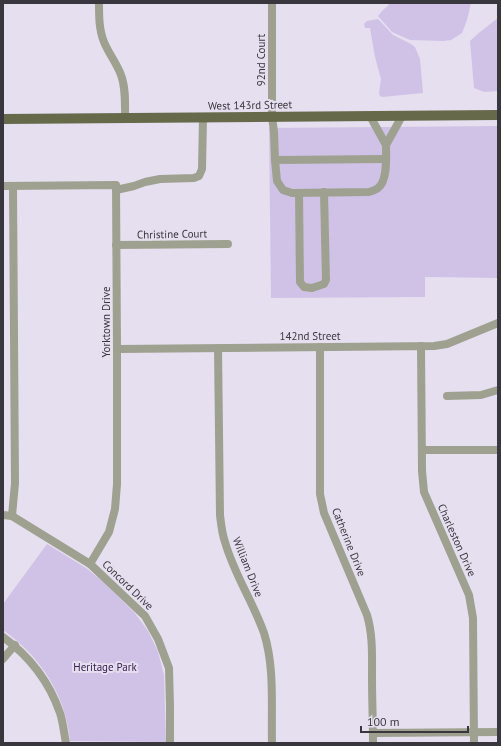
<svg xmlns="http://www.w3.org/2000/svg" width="501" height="746" font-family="'PT Sans',sans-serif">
<rect width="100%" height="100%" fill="#e6dff0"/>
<g fill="#d0c2e6">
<path d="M389,3H471L467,20L462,33L451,40L443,41L410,40L392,32L378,16L384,9L388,6Z"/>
<path d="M498,18V91L484,92L474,88L470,41L480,32Z"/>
<path d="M378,19L393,35L411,44L415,47L420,59L423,93L382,97L380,96L379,93L381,79L375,57L370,28H365L364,24L367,21Z"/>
<path d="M498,126V278L425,277V297L271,298L269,128Z"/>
<path d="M47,544L86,568L102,581L134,612L148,631L153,641L158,652L164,675L166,742L70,741C66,695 40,656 3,630V604Z"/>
</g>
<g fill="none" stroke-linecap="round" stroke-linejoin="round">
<g stroke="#9ea18f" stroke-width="8">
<path d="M99,3C99,16 99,30 104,42C109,54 117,64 121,75C126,88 125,104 125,118"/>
<path d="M272,3V116L274,132L275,160L277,181L283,190L292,193L369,192C372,191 376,190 378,188C388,181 386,156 386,145"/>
<path d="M370,116L386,145L402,116"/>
<path d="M275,160L386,159"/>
<path d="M3,186L116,185L117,349V484L115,509L109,532L90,564"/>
<path d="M116,190L134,186L145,182L160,179L194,178L199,176L202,169L203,118"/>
<path d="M299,193L300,282L304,287L312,288L324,284L326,280L324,192"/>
<path d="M116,245L228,244"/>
<path d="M421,346L422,471L424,492L469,595L473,618L474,743"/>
<path d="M320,347V494L324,513L367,615C373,635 372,656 372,677C372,699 373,721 373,743"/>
<path d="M218,348L220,515C221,524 222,534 225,542C234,574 253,602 264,633C275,668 271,707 272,743"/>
<path d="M117,349L434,346L447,344L498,323"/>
<path d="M447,396L481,395L498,390"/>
<path d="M422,450H498"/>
<path d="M3,515L12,516L90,564L145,616L158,639L169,668L170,706V743"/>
<path d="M12,516L15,483L13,186"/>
<path d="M3,637C29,656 49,681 60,713C63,722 64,733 66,743"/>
<path d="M3,659L15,645"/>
<path d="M373,733L498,732"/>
</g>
<path stroke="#666a4a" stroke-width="10" d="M3,119L498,115"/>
</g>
<g text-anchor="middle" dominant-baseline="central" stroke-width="4" stroke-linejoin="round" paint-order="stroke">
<g font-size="11" fill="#39363d" stroke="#e6dff0">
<text transform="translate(261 60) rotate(-90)">92nd Court</text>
<text transform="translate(250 105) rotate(-1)">West 143rd Street</text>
<text transform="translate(172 234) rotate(-1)">Christine Court</text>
<text transform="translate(106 322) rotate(-90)">Yorktown Drive</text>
<text x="310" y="336">142nd Street</text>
<text transform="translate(457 540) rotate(66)">Charleston Drive</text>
<text transform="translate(349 542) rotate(68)">Catherine Drive</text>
<text transform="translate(248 567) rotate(68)">William Drive</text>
<text transform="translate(128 585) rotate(44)">Concord Drive</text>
</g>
<g font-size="11" fill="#382152" stroke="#e6dff0">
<text x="105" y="667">Heritage Park</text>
</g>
</g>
<rect width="501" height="746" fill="none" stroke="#39363d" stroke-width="8"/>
<path d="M361 726v6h107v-6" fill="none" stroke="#39363d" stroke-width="2"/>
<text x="367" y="726" font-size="12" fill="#39363d" stroke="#e6dff0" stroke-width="3" paint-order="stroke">100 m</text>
</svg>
